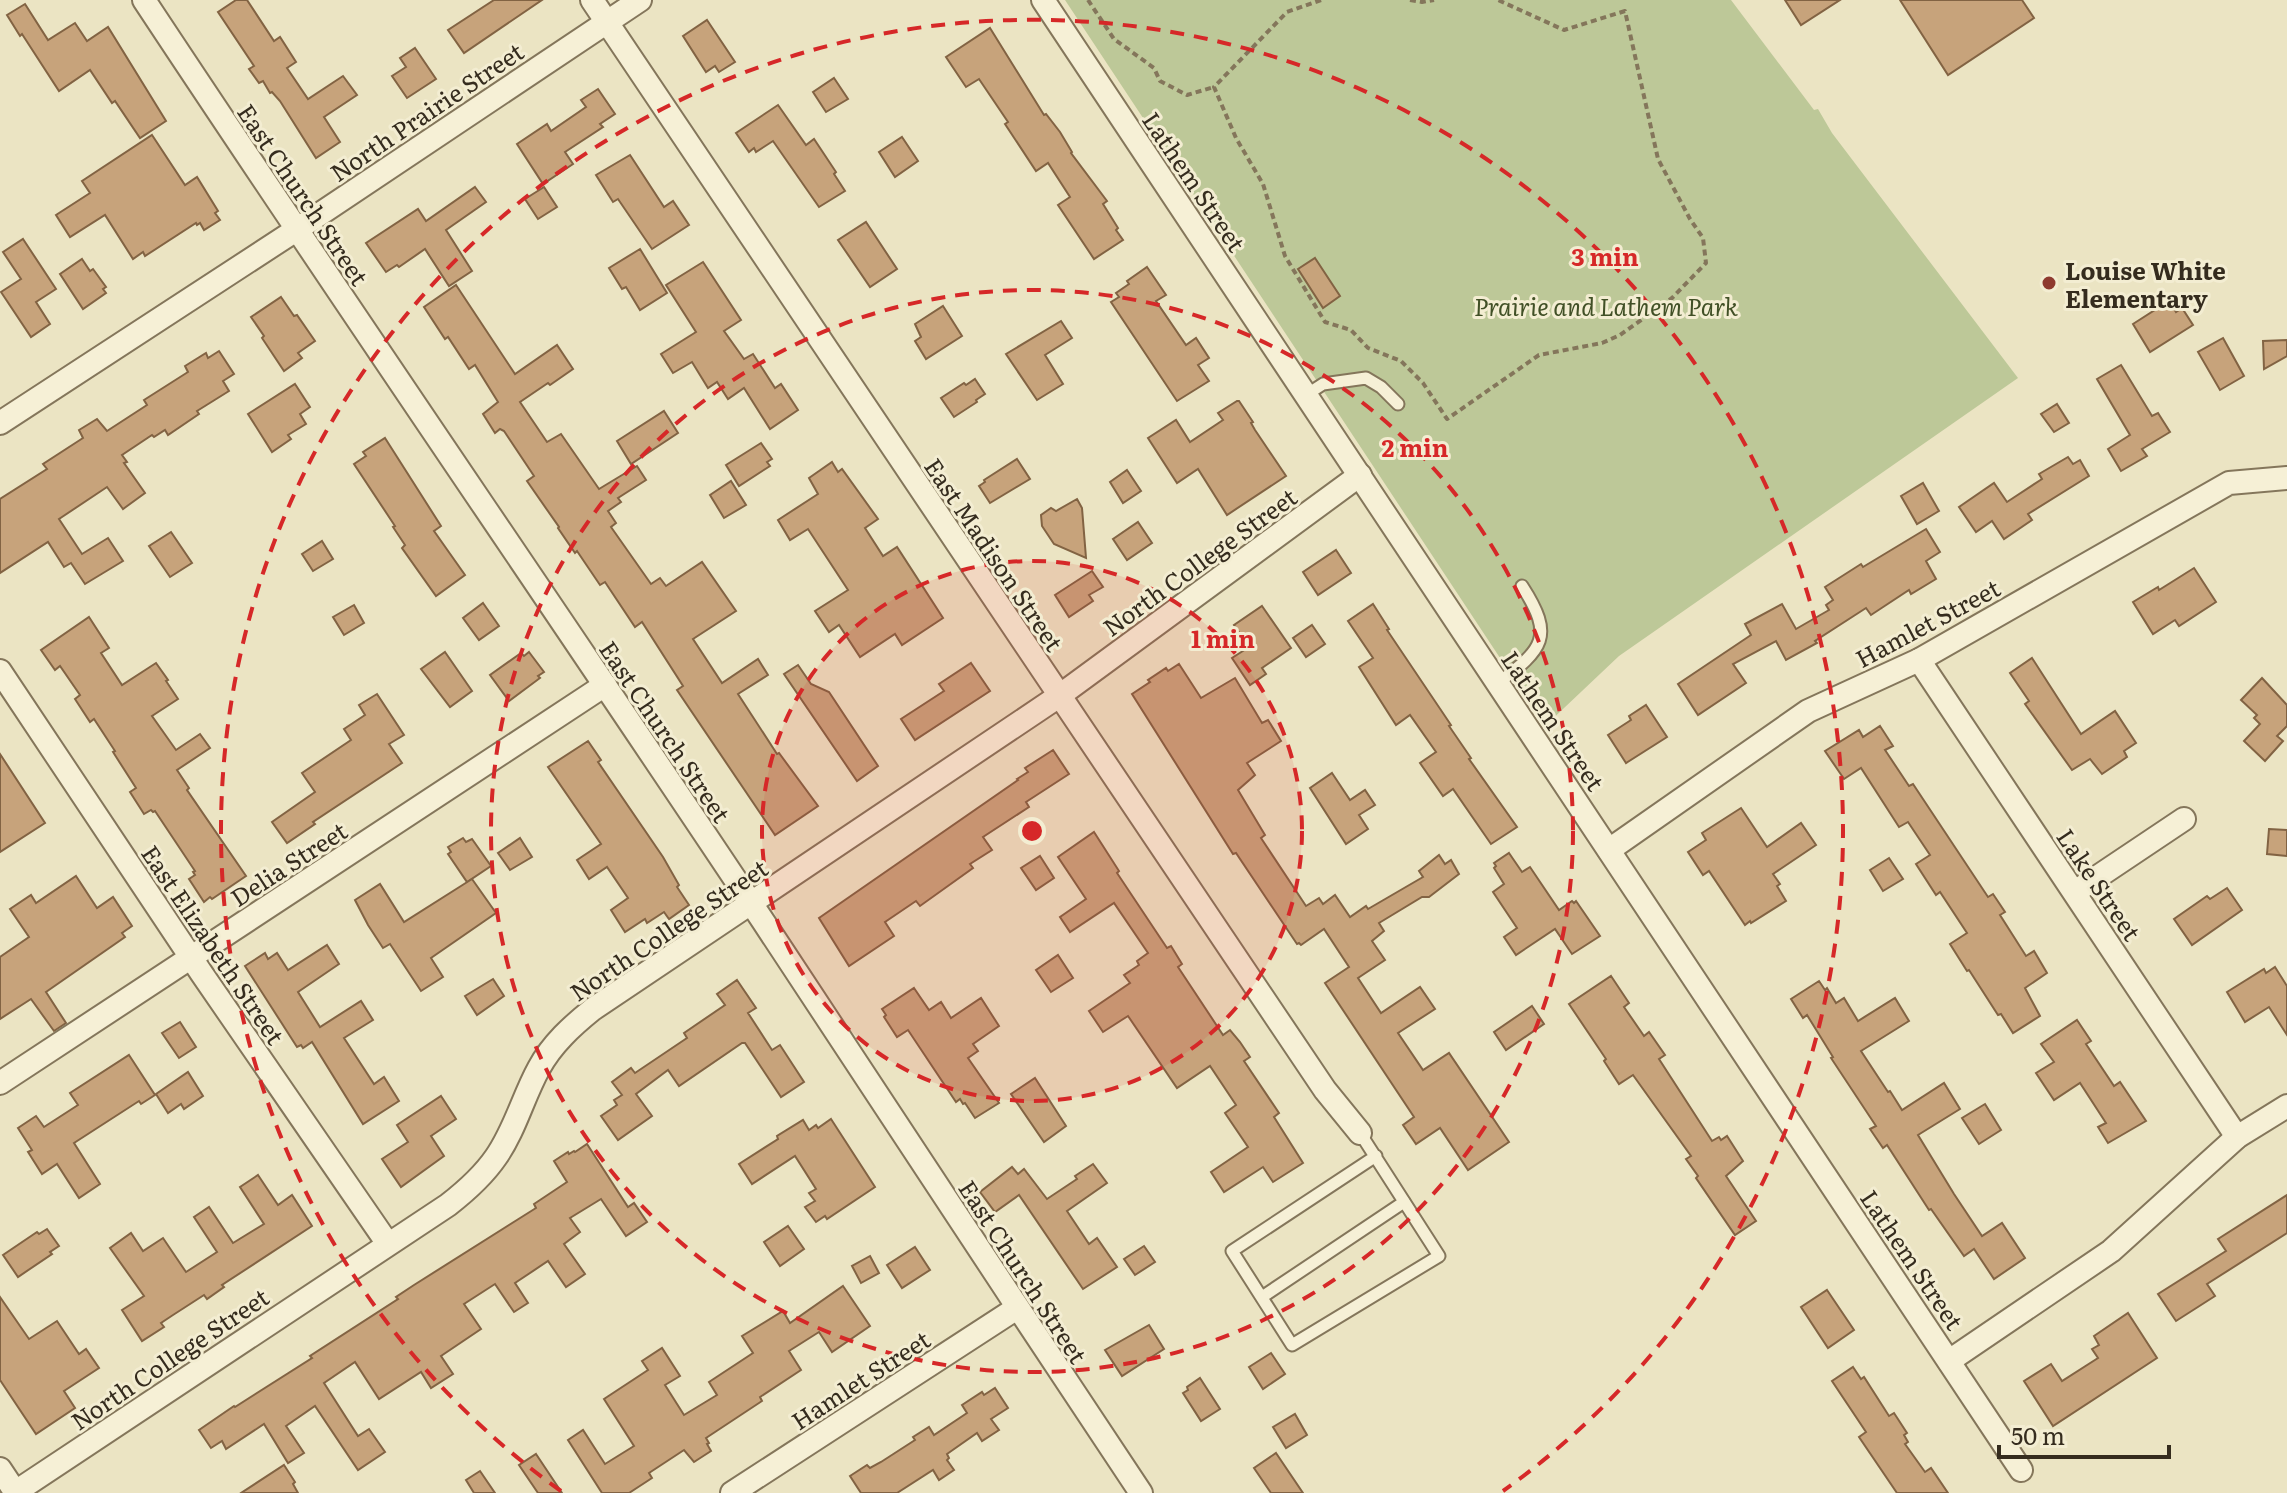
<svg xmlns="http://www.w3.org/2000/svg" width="2287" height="1493" font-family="Literata,serif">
<rect width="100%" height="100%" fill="#ebe4c3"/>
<path fill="#bdc898" d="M1065,0H1731L1814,110L1818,109L1832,133L2018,378L1619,656L1545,726Z"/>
<g fill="#c7a37b" stroke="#826343" stroke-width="2">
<path d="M236,0H247L274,41L280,37L296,62L287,68L308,99L343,76L357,95L324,117L340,142L316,158L280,101L272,92L270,93L263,81L259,83L249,69L254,66L218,12Z"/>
<path d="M494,0H542L464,53L448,30Z"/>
<path d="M1785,0H1840L1801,25Z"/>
<path d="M1900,0H2022L2034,18L1948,75Z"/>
<path d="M25,4L48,40L75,23L87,41L108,27L166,121L140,138L115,101L112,103L90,70L59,91L22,34L20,36L7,15Z"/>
<path d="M707,20L735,62L719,72L715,66L706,72L683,36Z"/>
<path d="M990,28L1044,115L1046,114L1060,132L1072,152L1071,153L1107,201L1103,204L1118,228L1116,230L1123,240L1094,259L1058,205L1070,197L1048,163L1036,171L1005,124L1008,122L979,79L966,87L946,57Z"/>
<path d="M415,48L436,79L407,98L392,76L406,67L400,58Z"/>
<path d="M834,78L848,99L826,112L813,92Z"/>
<path d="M598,89L615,114L600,124L603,127L565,152L573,164L543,184L517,144L547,124L551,131L586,107L581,100Z"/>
<path d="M778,105L806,145L814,139L836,172L834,174L845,191L819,207L773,141L756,152L754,148L749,152L736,133Z"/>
<path d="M152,135L185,185L197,177L218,211L215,213L220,220L204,230L200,223L197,225L196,223L145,256L143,252L133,259L105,215L70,237L56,215L90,193L82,181Z"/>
<path d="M902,137L918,161L895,177L879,152Z"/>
<path d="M630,155L664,207L673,201L689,225L652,249L618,199L613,202L596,175Z"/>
<path d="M475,187L486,202L446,230L472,271L449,286L425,249L399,267L397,265L386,272L366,243L418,209L426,221Z"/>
<path d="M544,187L557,207L538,219L525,199Z"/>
<path d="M866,222L897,269L870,287L838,240Z"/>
<path d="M23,239L56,289L36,302L50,324L31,337L1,292L21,279L3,252Z"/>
<path d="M640,249L667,293L640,310L626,287L622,289L609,268Z"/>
<path d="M1315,258L1340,296L1323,308L1298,269Z"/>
<path d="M82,259L90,271L93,269L106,287L103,289L106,293L83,309L60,274Z"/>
<path d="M703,262L741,320L724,331L744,359L753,354L775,388L781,384L798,410L770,429L744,388L728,399L717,382L708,388L692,362L673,373L661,354L696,332L666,285Z"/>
<path d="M1147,267L1166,295L1156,301L1186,345L1196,338L1209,358L1198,365L1209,381L1177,401L1111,302L1119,297L1116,293L1129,284L1127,281Z"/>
<path d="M456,285L515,374L557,345L573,369L550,385L548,383L520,402L547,442L561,434L599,489L637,466L646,480L618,498L621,502L608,511L616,523L611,527L651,584L660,578L666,586L702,562L736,611L693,639L722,683L758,659L768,675L738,694L777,754L779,753L818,806L775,835L677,690L683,686L642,622L635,627L605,582L600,585L577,551L575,553L558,528L559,527L527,481L534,476L504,431L500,429L495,433L483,414L498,402L475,365L469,369L448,337L445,339L424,307Z"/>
<path d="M281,297L294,316L297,315L315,341L298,353L302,358L284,371L262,338L264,336L251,317Z"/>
<path d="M2169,301L2176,312L2182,308L2193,325L2150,352L2133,324Z"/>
<path d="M943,306L962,336L926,359L915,341L921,337L915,324Z"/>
<path d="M1061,321L1072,338L1045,355L1063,384L1037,400L1006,354Z"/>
<path d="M2223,338L2244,376L2220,390L2198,352Z"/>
<path d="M2287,340V356L2264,369L2263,341Z"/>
<path d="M219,351L234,374L223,381L229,391L197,411L199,414L168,435L165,430L154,437L152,435L122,455L127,462L124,463L145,493L123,509L107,487L59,519L82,554L108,538L123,561L85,584L71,563L64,567L48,542L0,573V499L47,469L43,464L83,438L79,430L97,419L107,431L147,405L144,400L188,372L185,366L206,353L208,358Z"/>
<path d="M2121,365L2152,416L2158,413L2170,432L2142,449L2147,456L2121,471L2108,449L2130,435L2097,379Z"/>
<path d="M975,379L985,394L976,400L977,402L954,417L941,398L964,383L966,385Z"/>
<path d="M295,384L310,407L300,414L306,424L288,435L291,439L272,452L248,414Z"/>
<path d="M1237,401H1239L1253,422L1251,423L1255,430L1286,476L1227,515L1198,469L1177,483L1148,438L1176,420L1190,442L1223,420L1218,413Z"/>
<path d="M2057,404L2069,423L2054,432L2041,414Z"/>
<path d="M664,411L678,433L631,464L617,441Z"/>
<path d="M385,438L441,526L434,531L465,575L436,596L402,548L405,545L393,527L395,526L354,464L366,456L363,452Z"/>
<path d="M761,443L772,459L767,462L770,466L739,486L726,465Z"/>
<path d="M2068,457L2073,464L2080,460L2089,476L2028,514L2032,520L2004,539L1992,521L1976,532L1959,507L1994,483L2007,502L2042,479L2039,474Z"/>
<path d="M1017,459L1030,479L990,503L979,486L985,482L984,480Z"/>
<path d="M832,462L838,472L842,469L878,519L865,528L883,556L897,547L943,618L902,645L895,634L860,657L839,625L829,632L815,611L848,590L808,529L790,540L778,520L818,494L809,478Z"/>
<path d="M1127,470L1141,491L1123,503L1110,482Z"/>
<path d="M731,481L746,505L724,518L710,495Z"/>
<path d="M1923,483L1939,511L1917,524L1901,496Z"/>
<path d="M1077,499L1082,508L1086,558L1054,544L1042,526L1041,515L1051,508L1056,511Z"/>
<path d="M1138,522L1152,543L1127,560L1113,539Z"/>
<path d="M1926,529L1940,552L1926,561L1936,579L1911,594L1909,590L1871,615L1866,608L1815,641L1817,643L1786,660L1776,641L1733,664L1746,683L1698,715L1678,684L1751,635L1745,624L1782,604L1796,629L1829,610L1826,605L1833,600L1825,587L1861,564L1863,567Z"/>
<path d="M171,532L192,563L170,577L149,546Z"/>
<path d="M322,541L333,559L313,571L302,554Z"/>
<path d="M1336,550L1351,573L1318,595L1303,572Z"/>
<path d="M2194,568L2216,602L2179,626L2175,620L2153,634L2133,602L2158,587L2159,590Z"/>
<path d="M1092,571L1103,587L1089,595L1093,601L1069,617L1055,595Z"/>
<path d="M483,603L499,626L479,640L463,618Z"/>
<path d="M1373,604L1389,629L1387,630L1451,725L1449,726L1471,758L1469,759L1517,827L1491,844L1453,789L1443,796L1420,763L1436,752L1410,715L1396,725L1359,667L1373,658L1348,621Z"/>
<path d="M354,605L364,623L344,635L333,617Z"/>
<path d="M1262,606L1291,648L1262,668L1266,674L1250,685L1232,658L1249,647L1234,625Z"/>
<path d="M89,617L109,648L101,653L122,685L156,663L168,680L166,681L178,699L152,716L176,750L200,734L210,748L177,770L189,788L187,790L246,876L212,899L210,897L204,902L189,879L195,875L193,872L195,871L155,811L153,812L151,810L144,814L130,792L136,788L113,752L115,751L94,719L90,722L75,699L80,695L60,666L55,670L41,650Z"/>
<path d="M1312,625L1325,644L1306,657L1293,638Z"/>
<path d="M445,652L472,691L450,707L421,669Z"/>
<path d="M529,652L544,672L538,676L540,678L509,701L490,675L521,653L524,656Z"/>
<path d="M2032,658L2081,734L2115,711L2136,743L2124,751L2127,757L2102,774L2090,759L2072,770L2025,704L2029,701L2010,673Z"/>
<path d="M971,663L990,691L915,740L901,719L944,691L939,684Z"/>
<path d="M1179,664L1201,698L1235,678L1262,723L1268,720L1281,741L1247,763L1255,775L1238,790L1265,835L1261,838L1306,906L1319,898L1323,904L1335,895L1350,917L1366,906L1368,909L1423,877L1419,871L1439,855L1445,864L1451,860L1459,874L1429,897H1422L1379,923L1384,931L1372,941L1385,960L1358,978L1381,1013L1420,987L1435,1009L1398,1033L1423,1070L1449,1053L1509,1142L1468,1170L1440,1128L1416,1144L1403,1125L1414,1117L1325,983L1349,967L1324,929L1301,945L1299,943L1297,944L1236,853L1233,854L1132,694L1150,682L1148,680L1166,668L1168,671Z"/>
<path d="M798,665L811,684L829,692L878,766L857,781L784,674Z"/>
<path d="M2262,678L2287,705V726L2277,736L2283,741L2265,761L2244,741L2260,724L2254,718L2257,715L2241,700Z"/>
<path d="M377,694L404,735L389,744L402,763L313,822L315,824L287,843L272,822L315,792L302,773L351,740L344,729L365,715L359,705Z"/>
<path d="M1646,705L1667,737L1626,763L1608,735L1631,720L1629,716Z"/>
<path d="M1880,726L1893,746L1885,750L1909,786L1913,784L1988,897L1993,894L2005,912L2000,915L2026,956L2034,951L2047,973L2025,988L2040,1016L2013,1033L2001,1014L1998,1015L1969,970L1967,971L1950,944L1967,933L1940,892L1936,895L1916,864L1930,855L1908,822L1899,827L1861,768L1844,779L1825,751L1859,730L1863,737Z"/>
<path d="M588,741L601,760L598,762L663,857L679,885L677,887L689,905L669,919L664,912L647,923L645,919L625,932L611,910L628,898L607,867L589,879L577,860L601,844L548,767Z"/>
<path d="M1053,750L1069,774L1026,802L1029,807L983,837L992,850L970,864L973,868L920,906L916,901L885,922L894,936L849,966L819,918L1018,780L1017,779L1028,772L1025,768Z"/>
<path d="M0,754L45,823L0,852Z"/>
<path d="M1332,773L1350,800L1365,790L1375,805L1359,815L1368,829L1346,844L1310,788Z"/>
<path d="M1741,808L1767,847L1801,823L1816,845L1773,874L1780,884L1777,886L1786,901L1751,923L1750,921L1745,925L1709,871L1703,875L1688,852L1706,840L1702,833Z"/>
<path d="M2269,829L2287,830V856L2267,854Z"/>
<path d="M1094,832L1119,871L1117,873L1167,948L1171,946L1182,964L1178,967L1223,1035L1230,1030L1240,1042L1250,1057L1244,1061L1279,1113L1274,1117L1303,1163L1273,1182L1263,1167L1224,1192L1211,1172L1248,1147L1225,1113L1236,1105L1210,1066L1177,1088L1128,1016L1103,1032L1089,1011L1130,983L1124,975L1139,965L1137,961L1148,953L1114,903L1070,932L1060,917L1086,899L1058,857Z"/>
<path d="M463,838L466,842L472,839L491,866L467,882L448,854L451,852L448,847Z"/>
<path d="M520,838L532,857L510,870L498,853Z"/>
<path d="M1509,853L1522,872L1530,867L1559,910L1572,901L1574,903L1576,901L1600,936L1572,954L1555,929L1516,955L1504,937L1517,928L1493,892L1504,884L1494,868L1496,866L1494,863Z"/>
<path d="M1040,856L1054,878L1036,890L1021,868Z"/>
<path d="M1889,858L1903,879L1883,891L1870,870Z"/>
<path d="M76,876L97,908L113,897L132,926L122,933L125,937L46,992L66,1023L54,1031L31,999L0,1019V957L29,937L10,909L31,895L36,903Z"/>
<path d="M472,879L496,913L431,958L443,977L421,991L390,944L383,948L368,925L355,900L380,884L404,922Z"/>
<path d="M2227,888L2242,910L2192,945L2174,919L2207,896L2210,899Z"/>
<path d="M327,945L339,964L298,992L320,1027L361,1001L373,1020L344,1038L374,1084L384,1077L399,1101L363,1124L312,1042L303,1048L301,1045L297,1047L245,966L265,953L268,959L277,953L288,970Z"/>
<path d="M1058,955L1073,978L1051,992L1036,970Z"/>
<path d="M2275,967L2287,986V1035L2269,1007L2245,1022L2227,992L2264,969L2266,973Z"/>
<path d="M1611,976L1629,1003L1624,1007L1644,1036L1649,1032L1665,1055L1659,1059L1712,1141L1719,1137L1721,1140L1727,1136L1743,1161L1726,1176L1756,1221L1735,1235L1696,1178L1698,1176L1686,1159L1691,1156L1633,1075L1619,1084L1604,1061L1606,1059L1569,1004Z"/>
<path d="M493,979L504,996L477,1015L465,996Z"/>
<path d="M737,980L756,1008L748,1013L772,1050L780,1045L804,1082L781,1097L745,1043H742L679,1086L668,1070L636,1094L652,1116L618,1140L601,1116L617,1105L614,1100L622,1095L612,1082L631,1068L635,1073L687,1038L684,1033L725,1005L717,994Z"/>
<path d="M1819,981L1825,990L1827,988L1836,1003L1844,998L1858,1021L1895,998L1909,1021L1861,1051L1888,1092L1890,1091L1902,1110L1944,1083L1960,1109L1918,1135L1954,1194L1982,1236L2002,1223L2025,1258L1994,1279L1974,1249L1964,1256L1931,1209L1929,1210L1887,1145L1883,1148L1870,1129L1876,1126L1831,1058L1833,1057L1807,1015L1803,1018L1791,999Z"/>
<path d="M914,988L929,1010L941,1002L951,1018L981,998L999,1026L973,1044L978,1051L968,1058L999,1103L975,1118L965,1103L963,1104L960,1099L956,1102L908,1030L897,1037L884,1017L886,1015L882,1009Z"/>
<path d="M1532,1006L1544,1024L1506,1050L1494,1032Z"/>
<path d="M2077,1020L2091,1041L2086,1044L2114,1086L2120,1082L2146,1121L2108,1143L2098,1127L2106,1123L2080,1083L2054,1100L2036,1073L2054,1062L2041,1044Z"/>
<path d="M180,1022L196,1047L179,1058L162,1033Z"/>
<path d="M129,1055L155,1095L141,1104L139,1101L74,1143L100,1184L79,1198L57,1164L42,1174L28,1152L32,1150L18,1128L36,1116L44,1127L78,1105L70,1093Z"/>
<path d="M188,1072L203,1096L184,1109L181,1104L168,1113L156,1094Z"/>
<path d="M1035,1078L1066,1126L1044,1142L1011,1094Z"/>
<path d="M441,1096L456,1119L431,1136L444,1156L401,1187L382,1159L408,1142L397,1125Z"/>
<path d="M1985,1104L2001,1130L1979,1144L1962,1118Z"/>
<path d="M831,1119L875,1187L827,1219L825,1216L816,1222L805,1207L815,1201L809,1193L816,1189L795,1156L752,1184L739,1164L778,1139L777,1136L803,1120L809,1130L816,1125L818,1128Z"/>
<path d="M587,1144L628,1207L634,1203L647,1222L626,1236L601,1199L570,1218L580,1232L564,1244L585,1274L566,1287L548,1261L515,1283L528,1303L514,1312L495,1284L464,1304L481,1329L441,1356L453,1374L431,1388L421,1372L379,1399L355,1362L324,1383L358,1436L369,1429L385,1452L358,1470L315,1406L286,1426L304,1453L288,1463L264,1424L226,1449L222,1441L211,1448L199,1430L234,1406L235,1407L312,1358L310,1356L398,1299L396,1297L414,1285L536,1208L534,1204L567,1182L554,1161L568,1152L569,1154L574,1151L575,1152Z"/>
<path d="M1093,1164L1107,1183L1067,1211L1089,1244L1097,1238L1117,1267L1083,1289L1019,1195L995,1212L980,1192L1012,1167L1018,1174L1024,1169L1047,1199L1077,1179L1075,1176Z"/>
<path d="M258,1175L278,1205L292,1195L312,1226L222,1285L224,1287L207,1299L204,1295L173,1315L161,1323L164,1327L142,1341L122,1310L144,1296L110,1248L131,1233L143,1251L163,1238L186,1272L217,1252L194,1217L209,1207L233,1243L264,1224L240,1187Z"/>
<path d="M2287,1195V1233L2207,1284L2215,1296L2176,1321L2158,1294L2226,1251L2218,1239Z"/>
<path d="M788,1226L804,1249L780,1266L764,1242Z"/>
<path d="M47,1229L59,1246L50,1252L52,1254L18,1277L3,1255L37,1232L39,1234Z"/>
<path d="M1144,1246L1155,1262L1135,1275L1124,1259Z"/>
<path d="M915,1247L930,1270L902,1288L887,1265Z"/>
<path d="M870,1256L879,1273L861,1283L852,1266Z"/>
<path d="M843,1286L870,1326L832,1352L819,1332L789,1351L801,1370L760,1397L762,1401L706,1438L709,1443L707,1444L711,1451L694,1462L684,1450L649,1473L652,1478L629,1493H602L568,1440L583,1430L605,1464L634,1446L604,1399L648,1370L642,1361L662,1348L680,1376L665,1385L684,1415L717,1395L709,1382L753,1353L742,1336L783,1311L790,1323Z"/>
<path d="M1827,1290L1854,1330L1828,1348L1801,1307Z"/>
<path d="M0,1297L29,1339L57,1321L79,1354L86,1349L99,1368L64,1391L75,1408L36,1434L0,1380Z"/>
<path d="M2128,1313L2157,1358L2053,1426L2024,1381L2051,1364L2062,1381L2098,1358L2092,1349L2099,1345L2094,1336Z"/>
<path d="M1149,1325L1164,1349L1122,1376L1105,1350Z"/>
<path d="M1271,1353L1285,1374L1263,1389L1249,1367Z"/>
<path d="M1853,1367L1861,1379L1864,1377L1889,1416L1894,1413L1907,1433L1904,1435L1908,1442L1905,1444L1925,1472L1931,1468L1948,1493H1897L1859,1437L1866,1432L1832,1381Z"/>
<path d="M1200,1378L1220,1409L1201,1421L1183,1393L1188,1390L1187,1387Z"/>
<path d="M995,1388L1008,1408L991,1419L999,1430L982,1441L977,1433L947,1454L949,1458L947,1460L954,1470L939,1480L933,1470L897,1493H861L850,1476L867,1465L870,1468L881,1462L915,1440L913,1437L929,1427L934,1435L967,1413L962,1405L982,1392L984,1395Z"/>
<path d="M1295,1414L1307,1435L1286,1448L1273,1427Z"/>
<path d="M1276,1453L1303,1493H1271L1254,1468Z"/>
<path d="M536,1454L562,1493H538L519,1465Z"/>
<path d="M284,1465L295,1482L293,1484L298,1493H241Z"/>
<path d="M480,1471L495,1493H474L466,1480Z"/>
</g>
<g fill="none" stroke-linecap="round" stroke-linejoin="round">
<g stroke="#84765b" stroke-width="15">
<g id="service">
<path d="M1306,395L1323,384L1366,378L1381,387L1398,404"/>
<path d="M1498,683C1543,649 1555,637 1522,586"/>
<path d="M1360,1133L1439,1256L1292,1345L1232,1251L1376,1156"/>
<path d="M1262,1297L1404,1202"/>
</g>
</g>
<g stroke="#84765b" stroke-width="26">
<g id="minor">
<path d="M144,0C348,309 558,613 763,921C889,1111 1014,1303 1141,1493"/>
<path d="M592,0L1325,1090L1360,1133"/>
<path d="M1043,0L2021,1470"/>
<path d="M0,423L296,230L640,0"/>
<path d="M1919,660L2237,1137"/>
<path d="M0,671L202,974L388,1244"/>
<path d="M1609,850L1808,711L1919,660L2229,483L2287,478"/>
<path d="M2075,892L2184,819"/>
<path d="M0,1083L605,685"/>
<path d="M1949,1361L2111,1251L2237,1137L2287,1106"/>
<path d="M0,1469L16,1493"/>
<path d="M14,1493L448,1205C466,1191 483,1176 496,1157C515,1130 523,1097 539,1068C552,1044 572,1026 593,1009L1059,696L1360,475"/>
<path d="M732,1493L1017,1308"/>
</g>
</g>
<g stroke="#84765b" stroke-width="4" stroke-dasharray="6 4" stroke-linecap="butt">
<path d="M1088,0L1114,39L1154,68L1160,81L1187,95L1214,87"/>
<path d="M1321,0L1287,12L1214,87L1236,138L1263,184L1285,256L1325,322L1351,330L1368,348L1401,361L1423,383L1447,419L1539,355L1602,343L1620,335L1672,298L1706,263L1703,238L1690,219L1658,159L1625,11L1564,30L1498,0"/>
<path d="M1410,0L1422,2L1434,0"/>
</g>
<use href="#service" stroke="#f6f0d6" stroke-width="11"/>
<use href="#minor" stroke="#f6f0d6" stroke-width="22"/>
</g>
<circle cx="1032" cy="831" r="270" fill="#d62828" fill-opacity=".12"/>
<g fill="none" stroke="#d62828" stroke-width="4" stroke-dasharray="14 10">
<circle cx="1032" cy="831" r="270"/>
<circle cx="1032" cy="831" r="541"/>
<path d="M561 1491A811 811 0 1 1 1503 1491"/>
</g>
<circle fill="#8f3a2f" stroke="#f3edd2" stroke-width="3" cx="2049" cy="283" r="8"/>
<g text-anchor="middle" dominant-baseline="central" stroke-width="6" stroke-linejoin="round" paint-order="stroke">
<g font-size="24" fill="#352c1e" stroke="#f3edd2">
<text transform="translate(426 111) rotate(-34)">North Prairie Street</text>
<text transform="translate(1195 181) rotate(56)">Lathem Street</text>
<text transform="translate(304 194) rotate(56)">East Church Street</text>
<text transform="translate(995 554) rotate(56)">East Madison Street</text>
<text transform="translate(1199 561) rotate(-36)">North College Street</text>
<text transform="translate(1927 622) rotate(-28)">Hamlet Street</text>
<text transform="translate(1554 720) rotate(56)">Lathem Street</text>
<text transform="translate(666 731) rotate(56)">East Church Street</text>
<text transform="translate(288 863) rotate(-33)">Delia Street</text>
<text transform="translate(2100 884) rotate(56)">Lake Street</text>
<text transform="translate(668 929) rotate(-34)">North College Street</text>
<text transform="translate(214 944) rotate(56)">East Elizabeth Street</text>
<text transform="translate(1913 1259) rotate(56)">Lathem Street</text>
<text transform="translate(1024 1271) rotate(57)">East Church Street</text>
<text transform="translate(169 1358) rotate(-34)">North College Street</text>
<text transform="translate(860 1379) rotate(-33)">Hamlet Street</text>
</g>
<g font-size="24" font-weight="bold" fill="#352c1e" stroke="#f3edd2" text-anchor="start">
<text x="2065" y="269">Louise White<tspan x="2065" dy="28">Elementary</tspan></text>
</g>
<g font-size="24" font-style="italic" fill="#415026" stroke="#f3edd2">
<text x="1606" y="305">Prairie and Lathem Park</text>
</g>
</g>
<circle cx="1032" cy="831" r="12" fill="#d62828" stroke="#f3edd2" stroke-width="4"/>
<g font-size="24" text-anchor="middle" font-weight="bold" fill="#d62828" stroke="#f3edd2" stroke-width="6" stroke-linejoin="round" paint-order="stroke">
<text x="1605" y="266">3 min</text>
<text x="1415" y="457">2 min</text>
<text x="1223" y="648">1 min</text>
</g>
<path d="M1999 1445v12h170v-12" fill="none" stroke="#352c1e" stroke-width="4"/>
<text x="2011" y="1445" font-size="24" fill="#352c1e" stroke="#f3edd2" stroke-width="6" paint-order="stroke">50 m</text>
</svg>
